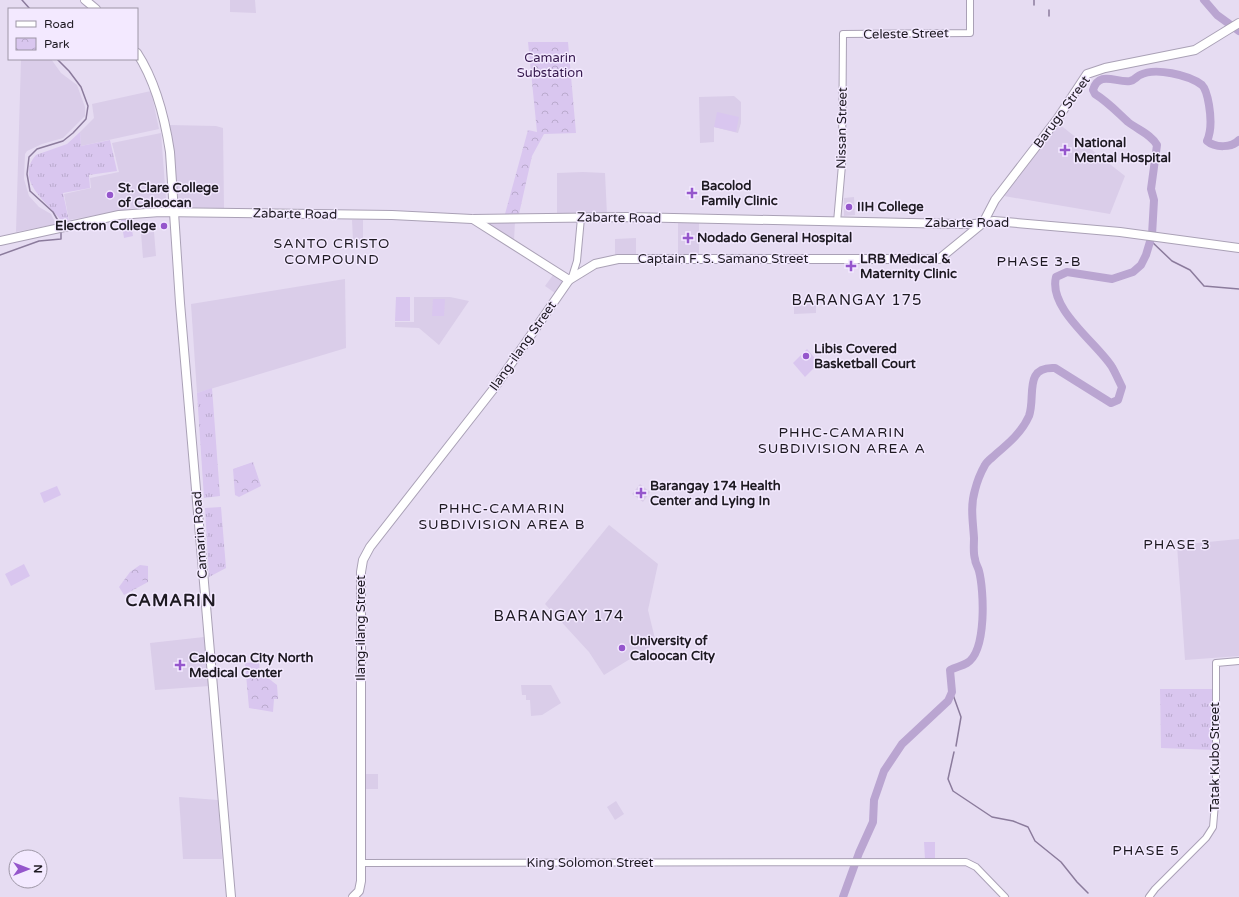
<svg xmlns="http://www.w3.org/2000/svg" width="1239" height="897" font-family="'Varela Round',sans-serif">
<defs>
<pattern id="grass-tufts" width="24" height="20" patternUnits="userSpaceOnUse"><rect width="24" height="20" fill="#d9c6ef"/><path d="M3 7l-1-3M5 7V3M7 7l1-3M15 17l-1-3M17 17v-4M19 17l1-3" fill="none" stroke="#baaacd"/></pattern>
<pattern id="park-crowns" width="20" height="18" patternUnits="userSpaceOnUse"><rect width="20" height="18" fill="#d9c6ef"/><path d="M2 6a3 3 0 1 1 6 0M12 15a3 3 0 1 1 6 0" fill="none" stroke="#baaacd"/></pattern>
</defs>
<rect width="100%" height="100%" fill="#e6dcf2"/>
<g fill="#dacde9">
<path d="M230,0H255L256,13L230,12Z"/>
<path d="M21,59H51L61,73L77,85L85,107V116L63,138L42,144L27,151L25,154L24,179L29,196L39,207L51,214L56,224L16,232Z"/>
<path d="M151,91L159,129L81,146L80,132L94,118L92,104Z"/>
<path d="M734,96L741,102V123L738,133L714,127V142L700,143L699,97Z"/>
<path d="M1059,124L1125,176L1110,214L1004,196Z"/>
<path d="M169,125L216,126L223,128L224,208L179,207Z"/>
<path d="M161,133L166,199L153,208L129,209L69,220L64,194L91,188L90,178L119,172L112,143Z"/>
<path d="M583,172L605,173L607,215H557V173Z"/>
<path d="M854,197L855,215L844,216V198Z"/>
<path d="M352,220H363V240H353Z"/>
<path d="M483,221H515L514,241Z"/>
<rect x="678" y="222" width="21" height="32"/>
<path d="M154,232L156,256L143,258L141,233Z"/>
<path d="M636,238V254L615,255V239Z"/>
<path d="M553,275L563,282L555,293L545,286Z"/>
<path d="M345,279L346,348L197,393L191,304Z"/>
<path d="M414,297H450L469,301L439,345L419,328L395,327V322H414Z"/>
<path d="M816,301V313L794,314V302Z"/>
<path d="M640,484L650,492L643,502L632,494Z"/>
<path d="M609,525L658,564L648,610L656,643L604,675L589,652L545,604Z"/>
<path d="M1239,539V656L1185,660L1177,545Z"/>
<path d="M204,637L209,686L155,690L150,643Z"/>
<path d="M521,685H551L561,703L542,715L531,716L530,700H526V695H522Z"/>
<rect x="365" y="774" width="13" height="15"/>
<path d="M179,797L218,800L222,859H183Z"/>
<path d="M616,801L624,814L615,820L607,807Z"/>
</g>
<g fill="url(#grass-tufts)">
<path d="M80,132L81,146L110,140L117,171L89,175L90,188L63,193L69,221L63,223C50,204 13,181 36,155L67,144Z"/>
<path d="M212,388L220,496L204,498L197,393Z"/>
<path d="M221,507L226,568L209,577L205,508Z"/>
<path d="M1160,689H1213L1214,750L1161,748Z"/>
</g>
<g fill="url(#park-crowns)">
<path d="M528,42H568L576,133L544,134L532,156L519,214H505L528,130L537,132Z"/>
<path d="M253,462L261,486L239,497L235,495L233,469Z"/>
<path d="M140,565L148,566V582L124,595L119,587L130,572Z"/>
<path d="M259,662L260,672L277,685L278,699H274L273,712L249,708L245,663Z"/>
</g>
<g fill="#d9c6ef">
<path d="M717,112L739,117L736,132L714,127Z"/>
<path d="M130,218L133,236L124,238L121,220Z"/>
<path d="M396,297H410V321H395Z"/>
<path d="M433,299H445L444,316H432Z"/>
<path d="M807,349L819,363L805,377L793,363Z"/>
<path d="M252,463L255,472L237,478L234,469Z"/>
<path d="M57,486L61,495L44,503L40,493Z"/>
<path d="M24,564L30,576L11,586L5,574Z"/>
<path d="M140,575L144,583L130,591L125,583Z"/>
<path d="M924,842H935V859H925Z"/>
</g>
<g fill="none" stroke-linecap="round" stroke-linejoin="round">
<g stroke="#8b7b9c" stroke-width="1.5">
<path d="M22,0L30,9"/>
<path d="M1034,0V5"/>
<path d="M1049,16V10"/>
<path d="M57,59L69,71L81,87L88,106L86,119L73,133L63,141L37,149L29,157L27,174L30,191L53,212L60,224"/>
<path d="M1151,241L1172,261L1190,270L1204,286L1239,289"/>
<path d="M0,255L39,241L61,239V231"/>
<path d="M952,692L961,717L956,746"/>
<path d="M954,752L948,779L953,791L992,817L1013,821L1028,827L1035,841L1061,862L1077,882L1088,893"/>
</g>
<g stroke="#baa5d1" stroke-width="8">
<path d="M1204,0L1217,15L1239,31"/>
<path d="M843,897L859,853L873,822L874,800L884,771L902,744L948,701L952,692L950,670C956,667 962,666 967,663C987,651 984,590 979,571C978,567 975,563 975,559C973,553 974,545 974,538C973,522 970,506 975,490C977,482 981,472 985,465C987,461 992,458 996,454C1009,443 1022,432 1029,416C1036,397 1023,366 1055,368L1111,403L1118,400L1122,387C1119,381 1116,374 1112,367C1097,343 1048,309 1056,277L1067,272L1112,279L1133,272L1141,265L1146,255L1152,235L1154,200L1151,189L1157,145C1151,134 1138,130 1128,122C1117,112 1108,102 1095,94L1093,90C1099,70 1116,83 1130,81C1135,80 1136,77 1140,75C1155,67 1189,75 1202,85C1206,89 1208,99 1209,105C1211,117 1212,130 1207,141C1215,148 1232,148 1239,140"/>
</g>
<g stroke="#aaa1b6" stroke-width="8">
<g id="minor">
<path d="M837,222L842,165L843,34L970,33V0"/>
<path d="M572,277L577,261L581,218"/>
<path d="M361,863L966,862L976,867L1005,897"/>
<path d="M1149,897L1155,889L1206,838L1213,827L1216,792V663L1239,661"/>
</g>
</g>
<g stroke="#aaa1b6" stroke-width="10">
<g id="major">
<path d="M85,0L96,9"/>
<path d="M137,53C156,82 165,119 170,152L180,303L231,897"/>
<path d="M473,219L569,280"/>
<path d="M0,241L119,215L160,212L392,215L472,219L628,217L956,224H975L994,221L1120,232L1239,248"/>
<path d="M353,897L359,891L361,881V572L363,560L370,547L495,387L569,280L595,264L618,259H939L983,223L995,200L1058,118L1087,74L1105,68L1195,50L1239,23"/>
</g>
</g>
<use href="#minor" stroke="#fff" stroke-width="6"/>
<use href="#major" stroke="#fff" stroke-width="8"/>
</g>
<g fill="#9556cc" stroke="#f3e9ff" stroke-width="1.5">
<path d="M1063 144h4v4h4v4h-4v4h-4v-4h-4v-4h4z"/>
<path d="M690 187h4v4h4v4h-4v4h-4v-4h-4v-4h4z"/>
<circle cx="110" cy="195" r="4"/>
<circle cx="849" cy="207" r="4"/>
<circle cx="164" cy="226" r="4"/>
<path d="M686 232h4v4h4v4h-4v4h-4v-4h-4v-4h4z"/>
<path d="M849 260h4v4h4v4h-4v4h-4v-4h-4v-4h4z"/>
<circle cx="806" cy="356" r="4"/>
<path d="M639 487h4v4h4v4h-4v4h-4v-4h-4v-4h4z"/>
<circle cx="622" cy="648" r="4"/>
<path d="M178 659h4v4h4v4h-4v4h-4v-4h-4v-4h4z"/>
</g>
<g text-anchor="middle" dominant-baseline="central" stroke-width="3" stroke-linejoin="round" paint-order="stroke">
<g font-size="13" fill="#1d1921" stroke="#f3e9ff">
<text transform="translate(906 34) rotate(-1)">Celeste Street</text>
<text transform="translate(1062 112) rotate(-54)">Barugo Street</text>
<text transform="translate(842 128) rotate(-89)">Nissan Street</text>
<text transform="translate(295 214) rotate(1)">Zabarte Road</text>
<text transform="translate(619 218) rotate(1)">Zabarte Road</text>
<text x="967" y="223">Zabarte Road</text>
<text x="723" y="259">Captain F. S. Samano Street</text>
<text transform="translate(523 346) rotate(-55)">Ilang-ilang Street</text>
<text transform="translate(200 535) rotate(-94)">Camarin Road</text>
<text transform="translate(361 628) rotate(-90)">Ilang-ilang Street</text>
<text transform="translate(1215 757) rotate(-90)">Tatak Kubo Street</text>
<text x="590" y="863">King Solomon Street</text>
</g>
<g font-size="13" fill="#36194e" stroke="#f3e9ff">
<text x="550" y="58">Camarin<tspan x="550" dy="15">Substation</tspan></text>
</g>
<g font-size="13" font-weight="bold" fill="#1d1921" stroke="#f3e9ff" text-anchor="start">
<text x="1074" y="143">National<tspan x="1074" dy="15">Mental Hospital</tspan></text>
<text x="701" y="186">Bacolod<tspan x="701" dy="15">Family Clinic</tspan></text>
<text x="118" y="188">St. Clare College<tspan x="118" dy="15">of Caloocan</tspan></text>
<text x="857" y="207">IIH College</text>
<text x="156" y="226" text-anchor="end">Electron College</text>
<text x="697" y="238">Nodado General Hospital</text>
<text x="860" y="259">LRB Medical &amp;<tspan x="860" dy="15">Maternity Clinic</tspan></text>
<text x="814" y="349">Libis Covered<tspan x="814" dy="15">Basketball Court</tspan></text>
<text x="650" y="486">Barangay 174 Health<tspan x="650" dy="15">Center and Lying In</tspan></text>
<text x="630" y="641">University of<tspan x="630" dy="15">Caloocan City</tspan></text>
<text x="189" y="658">Caloocan City North<tspan x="189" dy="15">Medical Center</tspan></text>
</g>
<g font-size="14" letter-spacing="1" fill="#1d1921" stroke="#f3e9ff">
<text x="332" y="243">SANTO CRISTO<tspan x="332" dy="16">COMPOUND</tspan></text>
<text x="1039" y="261">PHASE 3-B</text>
<text x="842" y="432">PHHC-CAMARIN<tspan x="842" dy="16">SUBDIVISION AREA A</tspan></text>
<text x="502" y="508">PHHC-CAMARIN<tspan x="502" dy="16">SUBDIVISION AREA B</tspan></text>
<text x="1177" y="544">PHASE 3</text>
<text x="1146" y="850">PHASE 5</text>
</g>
<g font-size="15" letter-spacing="1" fill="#1d1921" stroke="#f3e9ff">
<text x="857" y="300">BARANGAY 175</text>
<text x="559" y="616">BARANGAY 174</text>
</g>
<g font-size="17" font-weight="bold" letter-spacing="1" fill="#1d1921" stroke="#f3e9ff">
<text x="171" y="600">CAMARIN</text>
</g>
</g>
<rect x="8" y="8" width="130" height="52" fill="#f3e9ff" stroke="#9d96a6"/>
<rect x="16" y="21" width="20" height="6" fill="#ffffff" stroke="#9d96a6"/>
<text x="44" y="28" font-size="12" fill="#1d1921">Road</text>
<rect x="16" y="38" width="20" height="12" fill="url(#park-crowns)" stroke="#9d96a6"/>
<text x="44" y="48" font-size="12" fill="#1d1921">Park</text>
<g transform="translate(28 869) rotate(90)"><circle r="19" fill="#f3e9ff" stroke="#9d96a6"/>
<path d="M0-3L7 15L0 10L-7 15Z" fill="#9556cc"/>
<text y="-6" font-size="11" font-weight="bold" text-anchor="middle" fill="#1d1921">N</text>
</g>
</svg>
